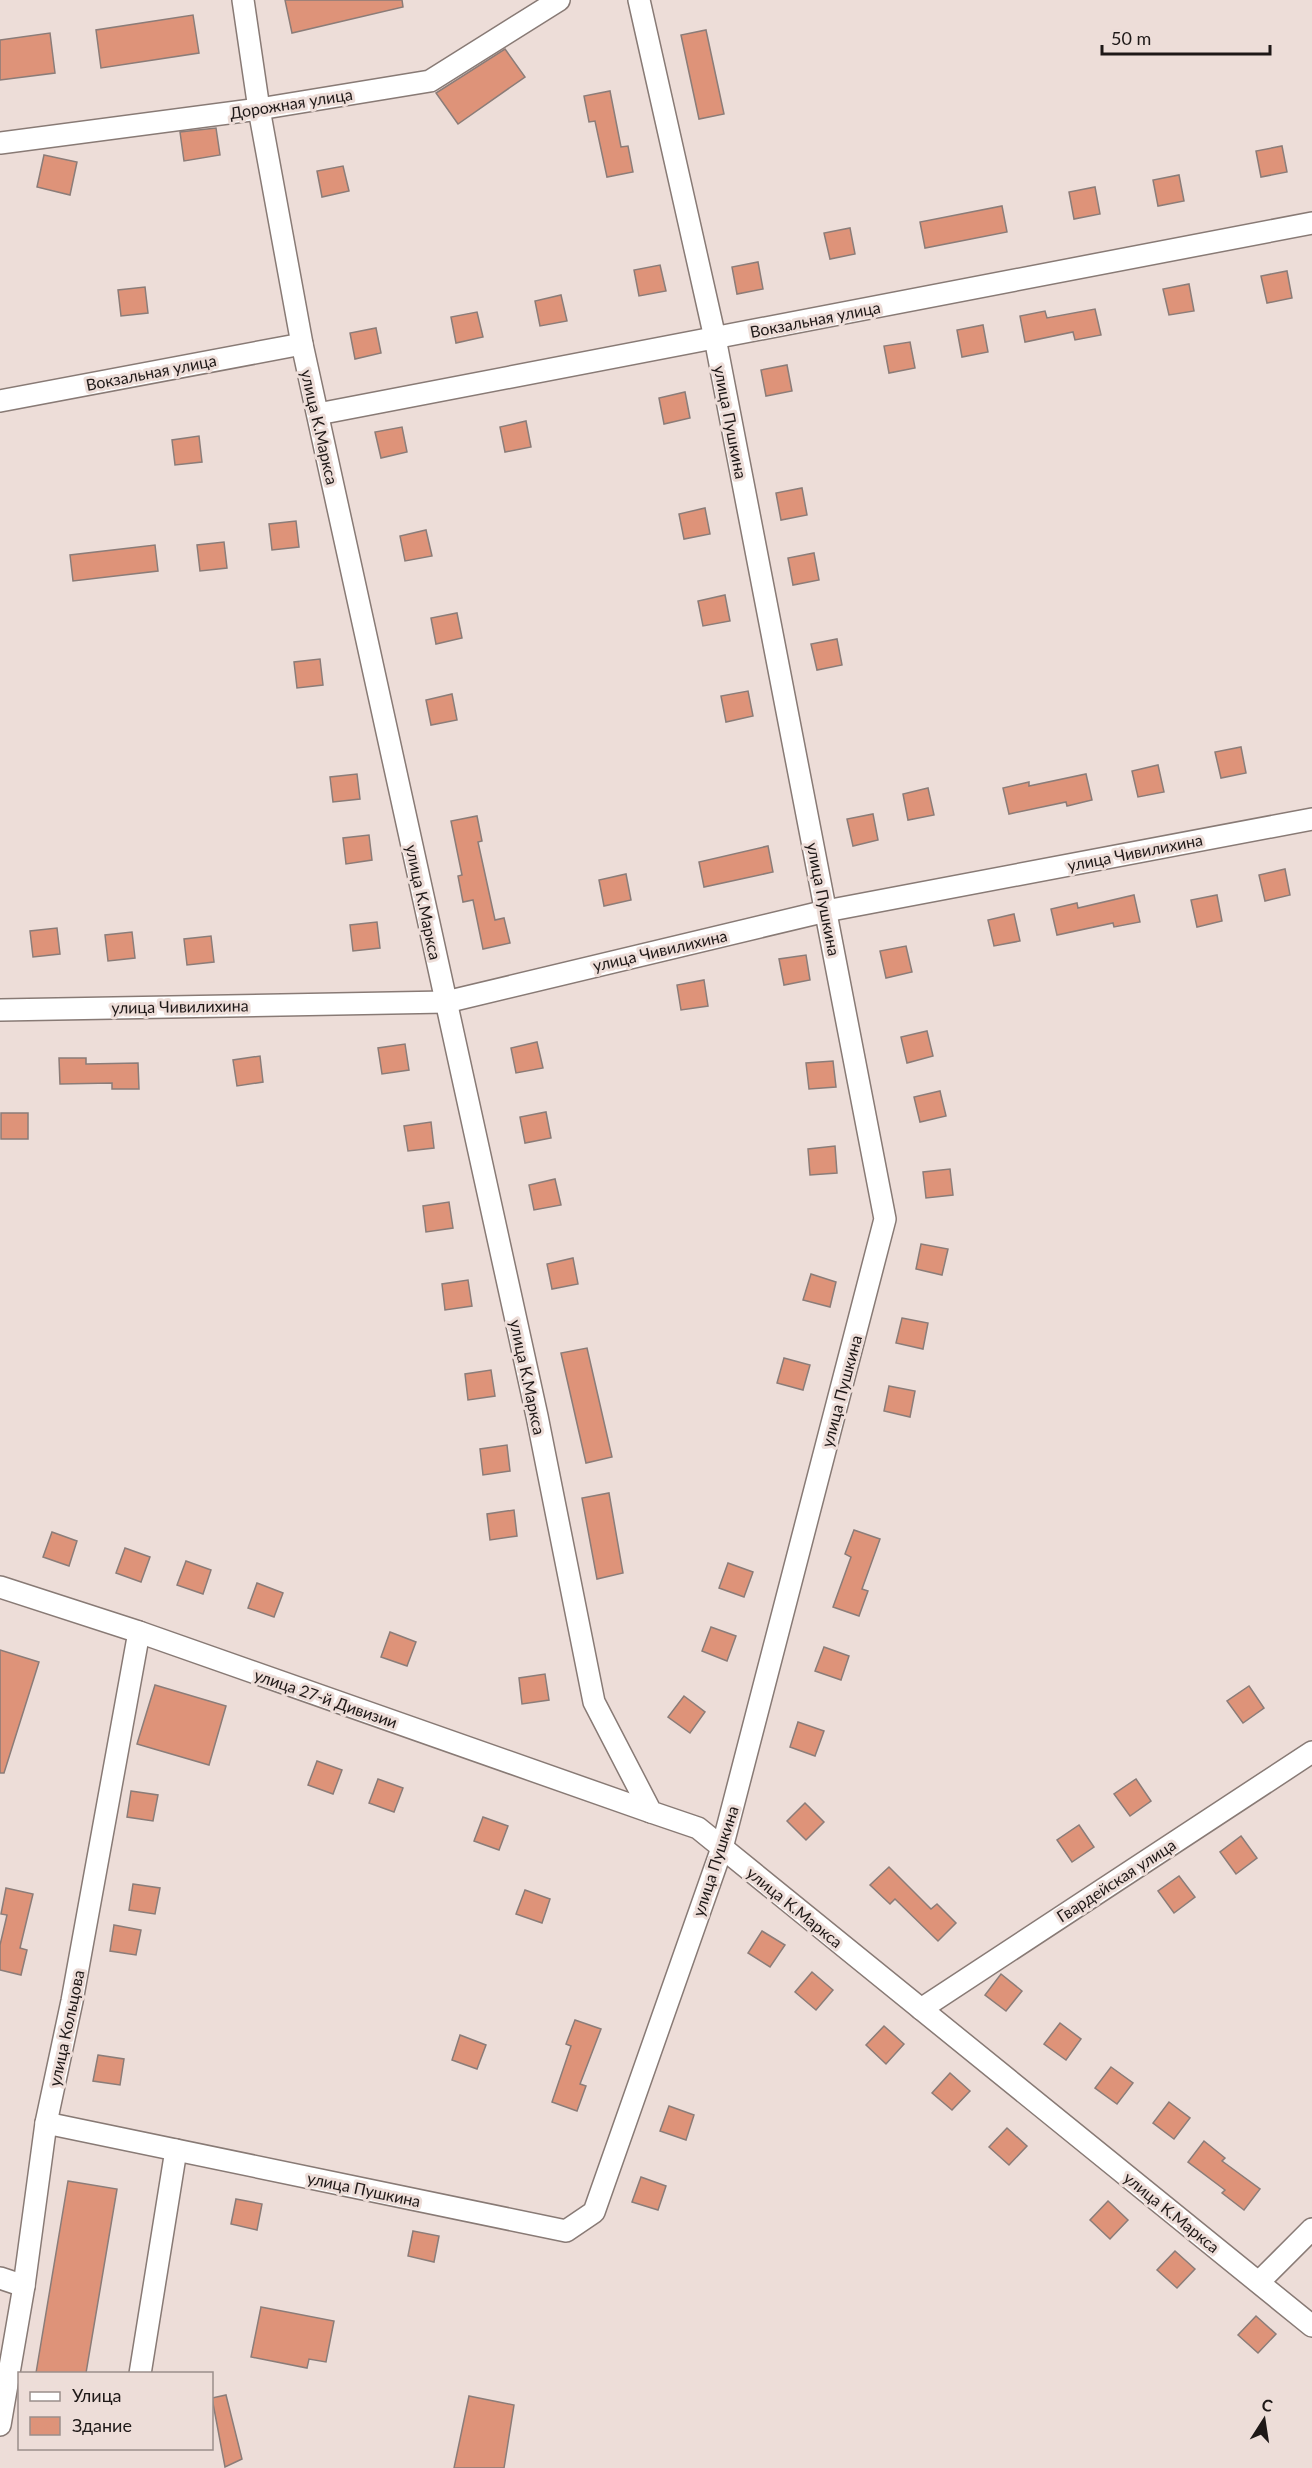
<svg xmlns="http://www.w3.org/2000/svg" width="1312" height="2468" font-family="Lato,sans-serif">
<rect width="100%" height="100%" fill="#edddd8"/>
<g fill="#de9379" stroke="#8b7c78" stroke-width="1.5">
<path d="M285,0H402L403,7L292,33Z"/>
<path d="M193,15L199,53L101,68L96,30Z"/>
<path d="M706,30L724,114L699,119L681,35Z"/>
<path d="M50,33L55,73L0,80V40Z"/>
<path d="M505,49L525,77L458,124L436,93Z"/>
<path d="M610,91L621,147L628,146L633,172L607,177L595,121L589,122L584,96Z"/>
<path d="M216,128L220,155L184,161L180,132Z"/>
<path d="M1282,146L1287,172L1261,177L1256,151Z"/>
<path d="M44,155L77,162L70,195L37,187Z"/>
<path d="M343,166L349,191L322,197L317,171Z"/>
<path d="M1179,175L1184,201L1158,206L1153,180Z"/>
<path d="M1095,187L1100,214L1074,219L1069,192Z"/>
<path d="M1002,206L1007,232L925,248L920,222Z"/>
<path d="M850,228L855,254L830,259L824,233Z"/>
<path d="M758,262L763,289L737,294L732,267Z"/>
<path d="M660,265L666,291L639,296L634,270Z"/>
<path d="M1287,271L1292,298L1267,303L1261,276Z"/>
<path d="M1189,284L1194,311L1169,315L1163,289Z"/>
<path d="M145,287L148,313L121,316L118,290Z"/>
<path d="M561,295L567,321L540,326L535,301Z"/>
<path d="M1095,309L1101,335L1075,340L1073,332L1025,342L1020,316L1045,311L1047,318Z"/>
<path d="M477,312L483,337L456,343L451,317Z"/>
<path d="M983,325L988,352L962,357L957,330Z"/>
<path d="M376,328L381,353L355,359L350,333Z"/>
<path d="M910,342L915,368L889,373L884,346Z"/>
<path d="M787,365L792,391L766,396L761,370Z"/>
<path d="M685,392L690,418L664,424L659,398Z"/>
<path d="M526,421L531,447L505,452L500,427Z"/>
<path d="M402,427L407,452L381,458L375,432Z"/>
<path d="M199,436L202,462L175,465L172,440Z"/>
<path d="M802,488L807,515L781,520L776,493Z"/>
<path d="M705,508L710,534L684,539L679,514Z"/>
<path d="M296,521L299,547L272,550L269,524Z"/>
<path d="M426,530L432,556L405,561L400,536Z"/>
<path d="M224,542L227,568L200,571L197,545Z"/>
<path d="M155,545L158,571L73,581L70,555Z"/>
<path d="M814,553L819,580L793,585L788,558Z"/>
<path d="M725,595L730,621L703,626L698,601Z"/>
<path d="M457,613L462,638L436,644L431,618Z"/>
<path d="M837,639L842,665L817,670L811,644Z"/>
<path d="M320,659L323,685L297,688L294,662Z"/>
<path d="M748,691L753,716L726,722L721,696Z"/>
<path d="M452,694L457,720L431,725L426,700Z"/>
<path d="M1241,747L1246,773L1221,778L1215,752Z"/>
<path d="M1158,765L1164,792L1138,797L1132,771Z"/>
<path d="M357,774L360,799L333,802L330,777Z"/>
<path d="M1086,774L1092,800L1067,806L1066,802L1009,814L1003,788L1029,782V786Z"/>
<path d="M928,788L934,815L908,820L903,794Z"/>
<path d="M873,814L878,840L853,846L847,819Z"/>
<path d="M477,816L482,841L478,842L495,920L504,918L510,943L483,949L473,900L463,902L458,876L462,875L451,821Z"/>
<path d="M369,835L372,860L346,864L343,838Z"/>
<path d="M768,846L773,872L704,887L699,862Z"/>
<path d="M1285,869L1290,895L1265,901L1259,875Z"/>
<path d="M626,874L631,900L604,906L599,880Z"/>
<path d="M1134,895L1140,922L1114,927L1113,923L1057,935L1051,909L1077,903L1078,908Z"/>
<path d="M1217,895L1222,921L1197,927L1191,900Z"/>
<path d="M1014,914L1020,941L994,946L988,920Z"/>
<path d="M377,922L380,948L353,951L350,925Z"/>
<path d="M57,928L60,954L33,957L30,931Z"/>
<path d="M132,932L135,958L108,961L105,935Z"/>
<path d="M211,936L214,962L187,965L184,939Z"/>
<path d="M906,946L912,972L886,978L880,951Z"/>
<path d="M806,955L810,980L784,985L779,959Z"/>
<path d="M704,980L708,1006L681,1010L677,985Z"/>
<path d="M927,1031L933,1056L907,1063L901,1037Z"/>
<path d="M537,1042L543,1068L516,1073L511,1048Z"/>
<path d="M405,1044L409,1070L382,1074L378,1048Z"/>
<path d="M260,1056L263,1082L237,1086L233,1060Z"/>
<path d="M59,1058H86V1064L138,1063L139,1089H112V1083L60,1084Z"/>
<path d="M833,1061L836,1087L809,1089L806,1063Z"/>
<path d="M940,1091L946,1116L920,1122L914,1097Z"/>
<path d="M546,1112L551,1138L525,1143L520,1117Z"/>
<rect x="1" y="1113" width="27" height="26"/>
<path d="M431,1122L434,1148L408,1151L404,1126Z"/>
<path d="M835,1146L837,1173L810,1175L808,1149Z"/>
<path d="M950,1169L953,1195L926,1198L923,1172Z"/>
<path d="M555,1179L561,1205L534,1210L529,1185Z"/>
<path d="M449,1202L453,1228L426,1232L423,1206Z"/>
<path d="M921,1244L948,1249L942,1275L916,1269Z"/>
<path d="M573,1258L578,1284L552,1289L547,1264Z"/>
<path d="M811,1274L836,1282L830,1307L803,1300Z"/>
<path d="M468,1280L472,1306L445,1310L442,1284Z"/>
<path d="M902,1318L928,1323L923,1349L896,1343Z"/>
<path d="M587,1348L612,1457L586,1463L561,1353Z"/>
<path d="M784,1358L810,1365L803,1390L777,1383Z"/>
<path d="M491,1370L495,1396L468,1400L465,1374Z"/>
<path d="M889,1386L915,1391L910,1417L884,1411Z"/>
<path d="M507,1445L510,1471L483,1475L480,1449Z"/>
<path d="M609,1493L623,1573L597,1579L582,1498Z"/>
<path d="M514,1510L517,1536L490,1540L487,1514Z"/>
<path d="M854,1530L880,1539L862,1589L868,1591L859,1616L833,1607L851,1557L845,1554Z"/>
<path d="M52,1532L77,1541L69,1566L43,1557Z"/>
<path d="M125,1548L150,1557L141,1582L116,1573Z"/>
<path d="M186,1561L211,1570L203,1594L177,1585Z"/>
<path d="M728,1563L753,1572L744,1597L719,1588Z"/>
<path d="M257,1583L283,1593L274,1617L248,1608Z"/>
<path d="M711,1627L736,1636L727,1661L702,1651Z"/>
<path d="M390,1632L416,1642L407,1666L381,1657Z"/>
<path d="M824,1647L849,1656L841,1680L815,1671Z"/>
<path d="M0,1650L39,1662L4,1773H0Z"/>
<path d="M545,1674L549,1700L522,1704L519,1678Z"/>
<path d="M155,1685L226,1706L209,1765L137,1744Z"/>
<path d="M1249,1686L1264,1708L1243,1723L1227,1701Z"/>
<path d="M684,1696L705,1712L690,1733L668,1717Z"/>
<path d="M798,1722L824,1731L815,1756L790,1747Z"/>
<path d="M317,1761L342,1770L333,1794L308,1785Z"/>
<path d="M378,1779L403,1788L394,1812L369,1803Z"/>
<path d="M1136,1779L1151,1801L1130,1816L1114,1794Z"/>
<path d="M131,1791L158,1795L153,1821L127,1817Z"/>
<path d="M805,1803L824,1822L806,1840L787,1821Z"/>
<path d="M483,1817L508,1826L499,1850L474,1841Z"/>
<path d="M1079,1825L1094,1847L1072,1862L1057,1840Z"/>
<path d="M1241,1836L1257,1858L1236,1874L1220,1852Z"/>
<path d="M889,1867L931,1909L937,1904L956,1923L938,1941L895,1899L890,1904L870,1885Z"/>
<path d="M1179,1876L1195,1897L1174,1913L1158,1891Z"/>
<path d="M133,1884L160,1888L155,1914L129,1910Z"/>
<path d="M6,1888L33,1894L20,1948L27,1950L21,1975L0,1970V1945L7,1915L1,1914Z"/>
<path d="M525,1890L550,1899L542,1923L516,1914Z"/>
<path d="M114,1925L141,1930L136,1955L110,1951Z"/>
<path d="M762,1931L785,1945L770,1967L748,1953Z"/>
<path d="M812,1972L833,1990L816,2010L795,1992Z"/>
<path d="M1001,1974L1022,1991L1006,2011L985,1995Z"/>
<path d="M575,2020L601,2029L580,2084L586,2086L577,2111L552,2102L571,2046L566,2044Z"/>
<path d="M1060,2023L1081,2039L1066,2060L1044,2044Z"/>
<path d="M884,2026L904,2044L886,2064L866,2045Z"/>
<path d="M460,2035L486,2045L477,2069L452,2060Z"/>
<path d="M98,2055L124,2059L120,2085L93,2081Z"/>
<path d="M1111,2067L1133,2083L1117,2104L1095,2088Z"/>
<path d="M950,2073L970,2091L952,2110L932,2093Z"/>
<path d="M1169,2102L1190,2118L1174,2139L1153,2123Z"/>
<path d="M669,2106L694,2115L686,2140L660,2131Z"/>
<path d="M1007,2128L1027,2146L1009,2165L989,2147Z"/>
<path d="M1204,2141L1225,2158L1222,2161L1260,2189L1244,2210L1222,2193L1225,2190L1188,2162Z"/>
<path d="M641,2177L666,2186L658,2210L632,2202Z"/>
<path d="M68,2181L117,2189L86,2373H36Z"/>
<path d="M236,2199L262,2204L257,2230L231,2224Z"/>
<path d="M1108,2201L1128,2220L1110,2239L1090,2220Z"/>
<path d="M413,2231L439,2236L434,2262L408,2256Z"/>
<path d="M1175,2251L1195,2269L1177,2288L1157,2270Z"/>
<path d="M261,2307L334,2321L326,2362L309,2359L307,2368L251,2357Z"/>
<path d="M1256,2316L1276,2334L1258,2353L1238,2335Z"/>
<path d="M226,2395L242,2459L225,2467L212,2398Z"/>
<path d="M469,2396L514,2405L504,2468H454Z"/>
</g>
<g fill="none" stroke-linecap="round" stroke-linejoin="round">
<g stroke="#887a75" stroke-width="24">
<g id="minor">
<path d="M243,0L259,109L302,344L537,1416L594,1702L651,1812L698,1828L1312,2326"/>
<path d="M0,143L259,109L430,81L559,0"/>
<path d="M0,401L302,344"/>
<path d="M318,414L1312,223"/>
<path d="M0,1010L446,1002L826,911L1312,819"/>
<path d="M0,1587L139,1632L651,1812"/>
<path d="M921,2009L1312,1752"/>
<path d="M46,2123L566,2231L594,2212L722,1848L885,1219L715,338L639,0"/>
<path d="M0,2278L24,2286"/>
<path d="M1259,2282L1312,2229"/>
<path d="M140,2374L176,2150"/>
<path d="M0,2425L24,2286L46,2123L72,2001L139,1632"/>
</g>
</g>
<use href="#minor" stroke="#fff" stroke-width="21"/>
</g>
<g text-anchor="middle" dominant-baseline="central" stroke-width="6" stroke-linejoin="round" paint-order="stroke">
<g font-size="16" fill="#1e1817" stroke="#edddd8">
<text transform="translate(291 103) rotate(-9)">Дорожная улица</text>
<text transform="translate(815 319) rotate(-11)">Вокзальная улица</text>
<text transform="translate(151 372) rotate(-11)">Вокзальная улица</text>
<text transform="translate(731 422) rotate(79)">улица Пушкина</text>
<text transform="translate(320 427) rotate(77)">улица К.Маркса</text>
<text transform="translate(1135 852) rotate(-11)">улица Чивилихина</text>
<text transform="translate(824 899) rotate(79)">улица Пушкина</text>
<text transform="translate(424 902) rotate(78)">улица К.Маркса</text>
<text transform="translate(660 950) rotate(-13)">улица Чивилихина</text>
<text transform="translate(180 1006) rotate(-1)">улица Чивилихина</text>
<text transform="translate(528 1377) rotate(78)">улица К.Маркса</text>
<text transform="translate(841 1391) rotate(-75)">улица Пушкина</text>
<text transform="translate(326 1698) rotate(19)">улица 27-й Дивизии</text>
<text transform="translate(715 1861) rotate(-72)">улица Пушкина</text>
<text transform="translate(1116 1880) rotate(-33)">Гвардейская улица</text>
<text transform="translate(795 1907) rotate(39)">улица К.Маркса</text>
<text transform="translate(66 2028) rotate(-78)">улица Кольцова</text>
<text transform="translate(364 2189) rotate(12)">улица Пушкина</text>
<text transform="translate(1172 2212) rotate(39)">улица К.Маркса</text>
</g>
</g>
<rect x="18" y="2372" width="195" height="78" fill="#edddd8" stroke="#9a8e8b" stroke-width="1.5"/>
<rect x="30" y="2392" width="30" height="9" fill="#ffffff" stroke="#9a8e8b" stroke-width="1.5"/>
<text x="72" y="2402" font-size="18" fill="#1e1817">Улица</text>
<rect x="30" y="2417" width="30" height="18" fill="#de9379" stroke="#9a8e8b" stroke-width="1.5"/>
<text x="72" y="2432" font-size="18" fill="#1e1817">Здание</text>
<g transform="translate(1264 2420) rotate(12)" stroke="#edddd8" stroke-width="4.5" paint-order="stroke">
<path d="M0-4.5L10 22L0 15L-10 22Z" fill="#1e1817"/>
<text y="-9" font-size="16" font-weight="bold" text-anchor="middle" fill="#1e1817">С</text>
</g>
<path d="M1102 45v9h168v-9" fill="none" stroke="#1e1817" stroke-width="3"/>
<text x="1111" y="45" font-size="18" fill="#1e1817" stroke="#edddd8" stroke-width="4.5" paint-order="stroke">50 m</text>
</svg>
